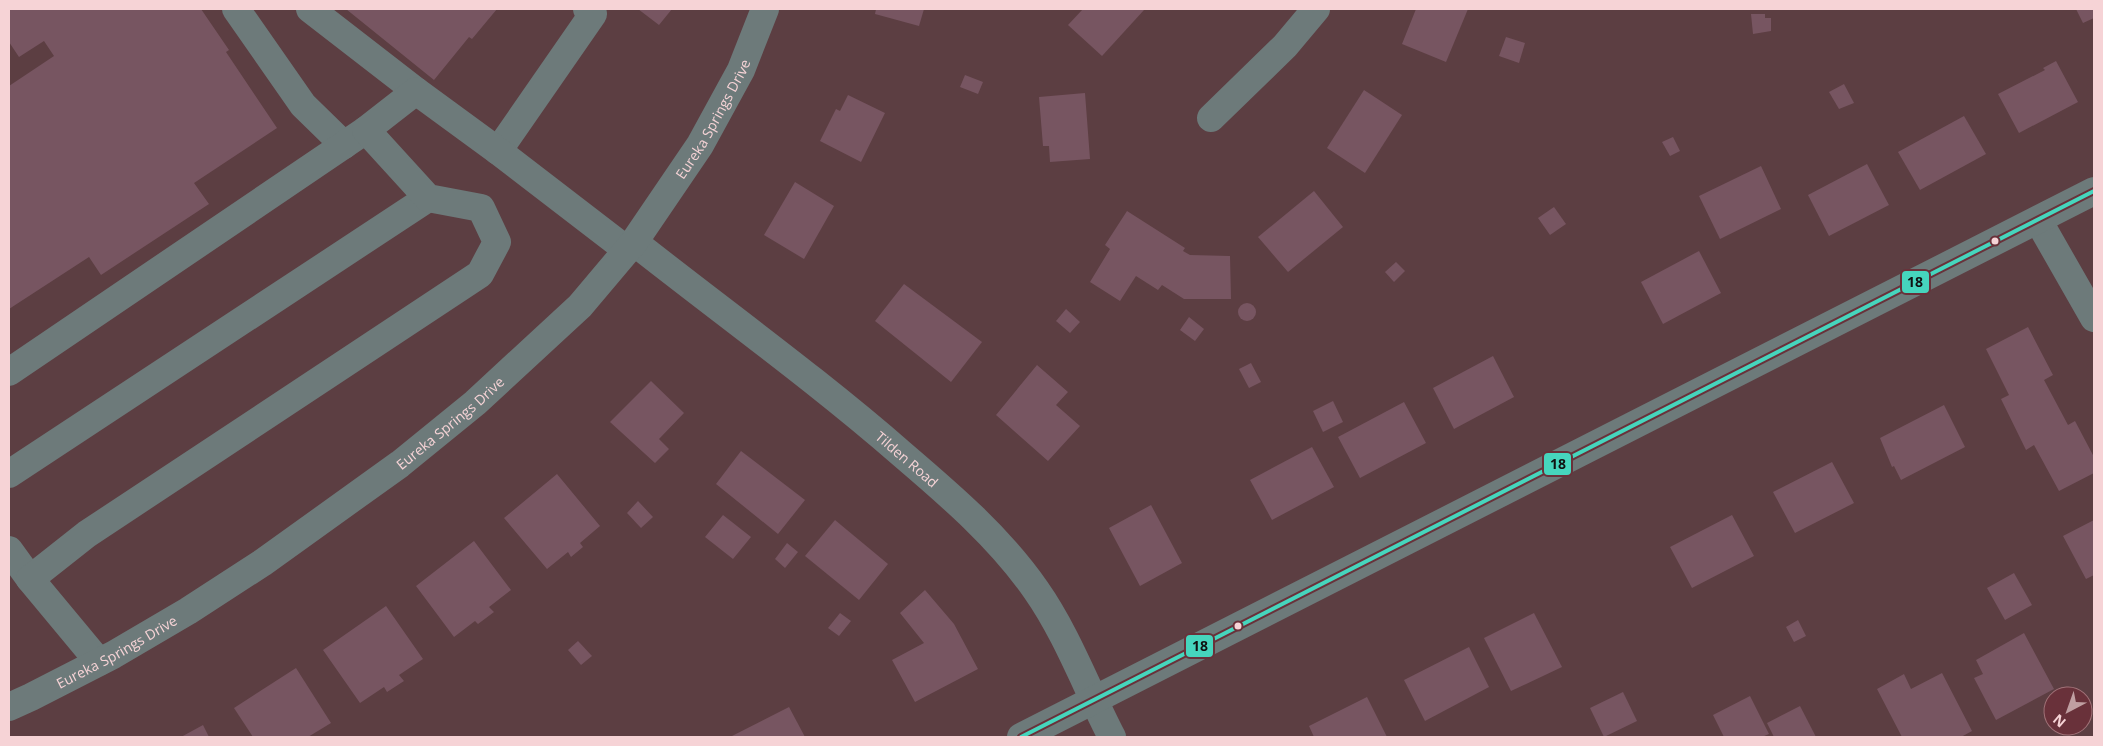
<svg xmlns="http://www.w3.org/2000/svg" width="2103" height="746" font-family="'Open Sans',sans-serif">
<rect width="100%" height="100%" fill="#5c3e42"/>
<g fill="#775561">
<path d="M9,9H201L229,50L226,52L277,128L194,183L209,204L101,275L89,257L9,309V86L54,56L44,41L19,57L9,42Z"/>
<path d="M346,9H497L472,39L469,37L434,80Z"/>
<path d="M638,9H672L659,25Z"/>
<path d="M876,9H924L919,26L875,14Z"/>
<path d="M1083,9H1142L1144,10L1102,56L1068,25Z"/>
<path d="M1416,9H1468L1446,62L1402,44Z"/>
<path d="M2076,9H2094V18L2083,23Z"/>
<path d="M1751,14H1765V18H1771V31L1753,34Z"/>
<path d="M1506,37L1525,43L1519,63L1499,56Z"/>
<path d="M2056,61L2078,102L2019,133L1998,94L2045,70L2043,68Z"/>
<path d="M965,75L983,82L978,94L960,87Z"/>
<path d="M1844,84L1854,103L1839,109L1829,92Z"/>
<path d="M1364,90L1402,115L1365,173L1327,148Z"/>
<path d="M1085,93L1090,159L1050,162L1049,146H1043L1039,97Z"/>
<path d="M848,95L885,113L861,162L820,141L836,109L840,111Z"/>
<path d="M1964,116L1986,154L1920,190L1898,152Z"/>
<path d="M1673,137L1680,151L1670,156L1662,142Z"/>
<path d="M1867,164L1889,205L1829,236L1808,195Z"/>
<path d="M1761,166L1781,209L1720,239L1699,196Z"/>
<path d="M795,182L834,206L804,259L764,235Z"/>
<path d="M1314,191L1343,227L1288,272L1258,237Z"/>
<path d="M1554,207L1566,224L1550,235L1538,218Z"/>
<path d="M1127,211L1185,248L1183,251L1190,255L1230,256L1231,299H1184L1162,285L1158,290L1136,276L1120,301L1090,282L1110,249L1105,245Z"/>
<path d="M1699,251L1721,293L1663,324L1641,282Z"/>
<path d="M1396,262L1405,271L1394,282L1385,272Z"/>
<path d="M904,284L982,342L951,382L875,321Z"/>
<circle cx="1247" cy="312" r="9"/>
<path d="M1066,309L1080,322L1070,333L1056,321Z"/>
<path d="M1189,317L1204,329L1195,341L1180,330Z"/>
<path d="M2028,327L2053,375L2044,380L2068,425L2075,421L2094,457V473L2059,491L2034,445L2026,450L2001,399L2009,395L1986,349Z"/>
<path d="M1493,356L1514,397L1454,429L1433,388Z"/>
<path d="M1251,363L1261,382L1249,388L1239,369Z"/>
<path d="M1037,365L1068,392L1056,405L1080,426L1048,461L996,415Z"/>
<path d="M651,381L684,413L659,439L669,449L655,463L610,422Z"/>
<path d="M1333,401L1343,422L1323,432L1313,411Z"/>
<path d="M1404,402L1426,443L1360,478L1338,437Z"/>
<path d="M1944,405L1965,447L1901,480L1894,466L1892,467L1880,438Z"/>
<path d="M1312,447L1334,487L1272,520L1250,480Z"/>
<path d="M741,451L805,500L778,534L716,484Z"/>
<path d="M1832,462L1854,503L1795,533L1773,492Z"/>
<path d="M557,474L600,526L580,543L583,547L571,557L568,552L547,569L504,518Z"/>
<path d="M638,501L653,517L641,528L627,513Z"/>
<path d="M1151,505L1182,563L1140,586L1109,528Z"/>
<path d="M723,515L751,537L733,559L705,537Z"/>
<path d="M1732,515L1754,556L1692,588L1670,547Z"/>
<path d="M835,520L888,564L859,600L805,556Z"/>
<path d="M2094,520V575L2086,579L2063,536Z"/>
<path d="M474,541L511,590L489,607L494,612L478,624L475,621L454,637L416,586Z"/>
<path d="M787,543L798,552L785,568L775,559Z"/>
<path d="M2014,573L2032,605L2005,620L1987,588Z"/>
<path d="M925,590L954,624L978,669L915,702L892,660L924,643L900,613Z"/>
<path d="M386,606L423,659L399,675L404,681L387,692L384,687L360,703L323,650Z"/>
<path d="M840,613L851,621L839,636L828,628Z"/>
<path d="M1534,613L1562,667L1511,691L1484,638Z"/>
<path d="M1798,620L1806,636L1794,642L1786,627Z"/>
<path d="M2024,633L2054,689L1996,720L1974,678L1983,674L1976,660Z"/>
<path d="M578,641L592,656L581,665L568,650Z"/>
<path d="M1469,647L1489,687L1425,721L1404,680Z"/>
<path d="M296,668L331,723L308,737H253L234,708Z"/>
<path d="M1942,673L1972,731L1961,737H1902L1877,689L1904,674L1911,689Z"/>
<path d="M1623,692L1637,721L1604,737L1590,708Z"/>
<path d="M1750,696L1769,734L1762,737H1724L1713,715Z"/>
<path d="M1367,697L1387,737H1314L1309,726Z"/>
<path d="M1800,706L1816,737H1774L1767,723Z"/>
<path d="M789,707L805,737H730Z"/>
<path d="M203,725L209,737H181Z"/>
</g>
<g fill="none" stroke-linecap="round" stroke-linejoin="round">
<g stroke="#6d7a7a" stroke-width="28">
<path d="M236,9L303,105L344,145"/>
<path d="M310,9L416,91"/>
<path d="M1211,118L1285,46L1316,9"/>
<path d="M498,151L593,14L587,9"/>
<path d="M2038,220L2094,318"/>
<path id="s1" d="M634,242C724,313 817,380 903,455C951,496 1000,538 1036,590C1067,634 1087,689 1112,737"/>
<path d="M9,372L366,130"/>
<path d="M9,474L428,198"/>
<path d="M9,550L30,579"/>
<path d="M99,662L30,579L87,534L480,274L497,242L481,208L428,198L366,130L416,91L498,151L627,250"/>
<path id="s2" d="M9,707L31,697L113,655L188,611L262,563L400,464L475,403L580,306L634,242L700,145L741,70L765,9"/>
<path d="M1021,737L2094,191"/>
</g>
<g stroke="#69313a" stroke-width="8">
<path id="bus-1" d="M1021,737L2094,191"/>
</g>
<use href="#bus-1" stroke="#46d5bd" stroke-width="4"/>
</g>
<g fill="#f6d3d6" stroke="#69313a" stroke-width="2">
<circle cx="1995" cy="241" r="4.5"/>
<circle cx="1238" cy="626" r="4.5"/>
</g>
<g text-anchor="middle" dominant-baseline="central" stroke-width="4" stroke-linejoin="round" paint-order="stroke">
<g font-size="14" fill="#f6d3d6" stroke="#69313a">
<text stroke="none"><textPath href="#s2" startOffset="931">Eureka Springs Drive</textPath></text>
<text stroke="none"><textPath href="#s2" startOffset="526">Eureka Springs Drive</textPath></text>
<text stroke="none"><textPath href="#s1" startOffset="349">Tilden Road</textPath></text>
<text stroke="none"><textPath href="#s2" startOffset="121">Eureka Springs Drive</textPath></text>
</g>
</g>
<g stroke="#69313a" stroke-width="2">
<rect x="1901" y="270" width="29" height="24" rx="5" fill="#46d5bd"/>
<rect x="1543" y="452" width="29" height="24" rx="5" fill="#46d5bd"/>
<rect x="1185" y="634" width="29" height="24" rx="5" fill="#46d5bd"/>
</g>
<g font-size="14" text-anchor="middle" font-weight="bold" fill="#111">
<text x="1915" y="287">18</text>
<text x="1558" y="469">18</text>
<text x="1200" y="651">18</text>
</g>
<rect width="2103" height="746" fill="none" stroke="#f6d3d6" stroke-width="20"/>
<g transform="translate(2068 711) rotate(221)"><circle r="24" fill="#69313a" stroke="#a17278"/>
<path d="M0-4L9 19L0 12L-9 19Z" fill="#c09fa2"/>
<text y="-8" font-size="14" font-weight="bold" text-anchor="middle" fill="#f6d3d6">N</text>
</g>
</svg>
